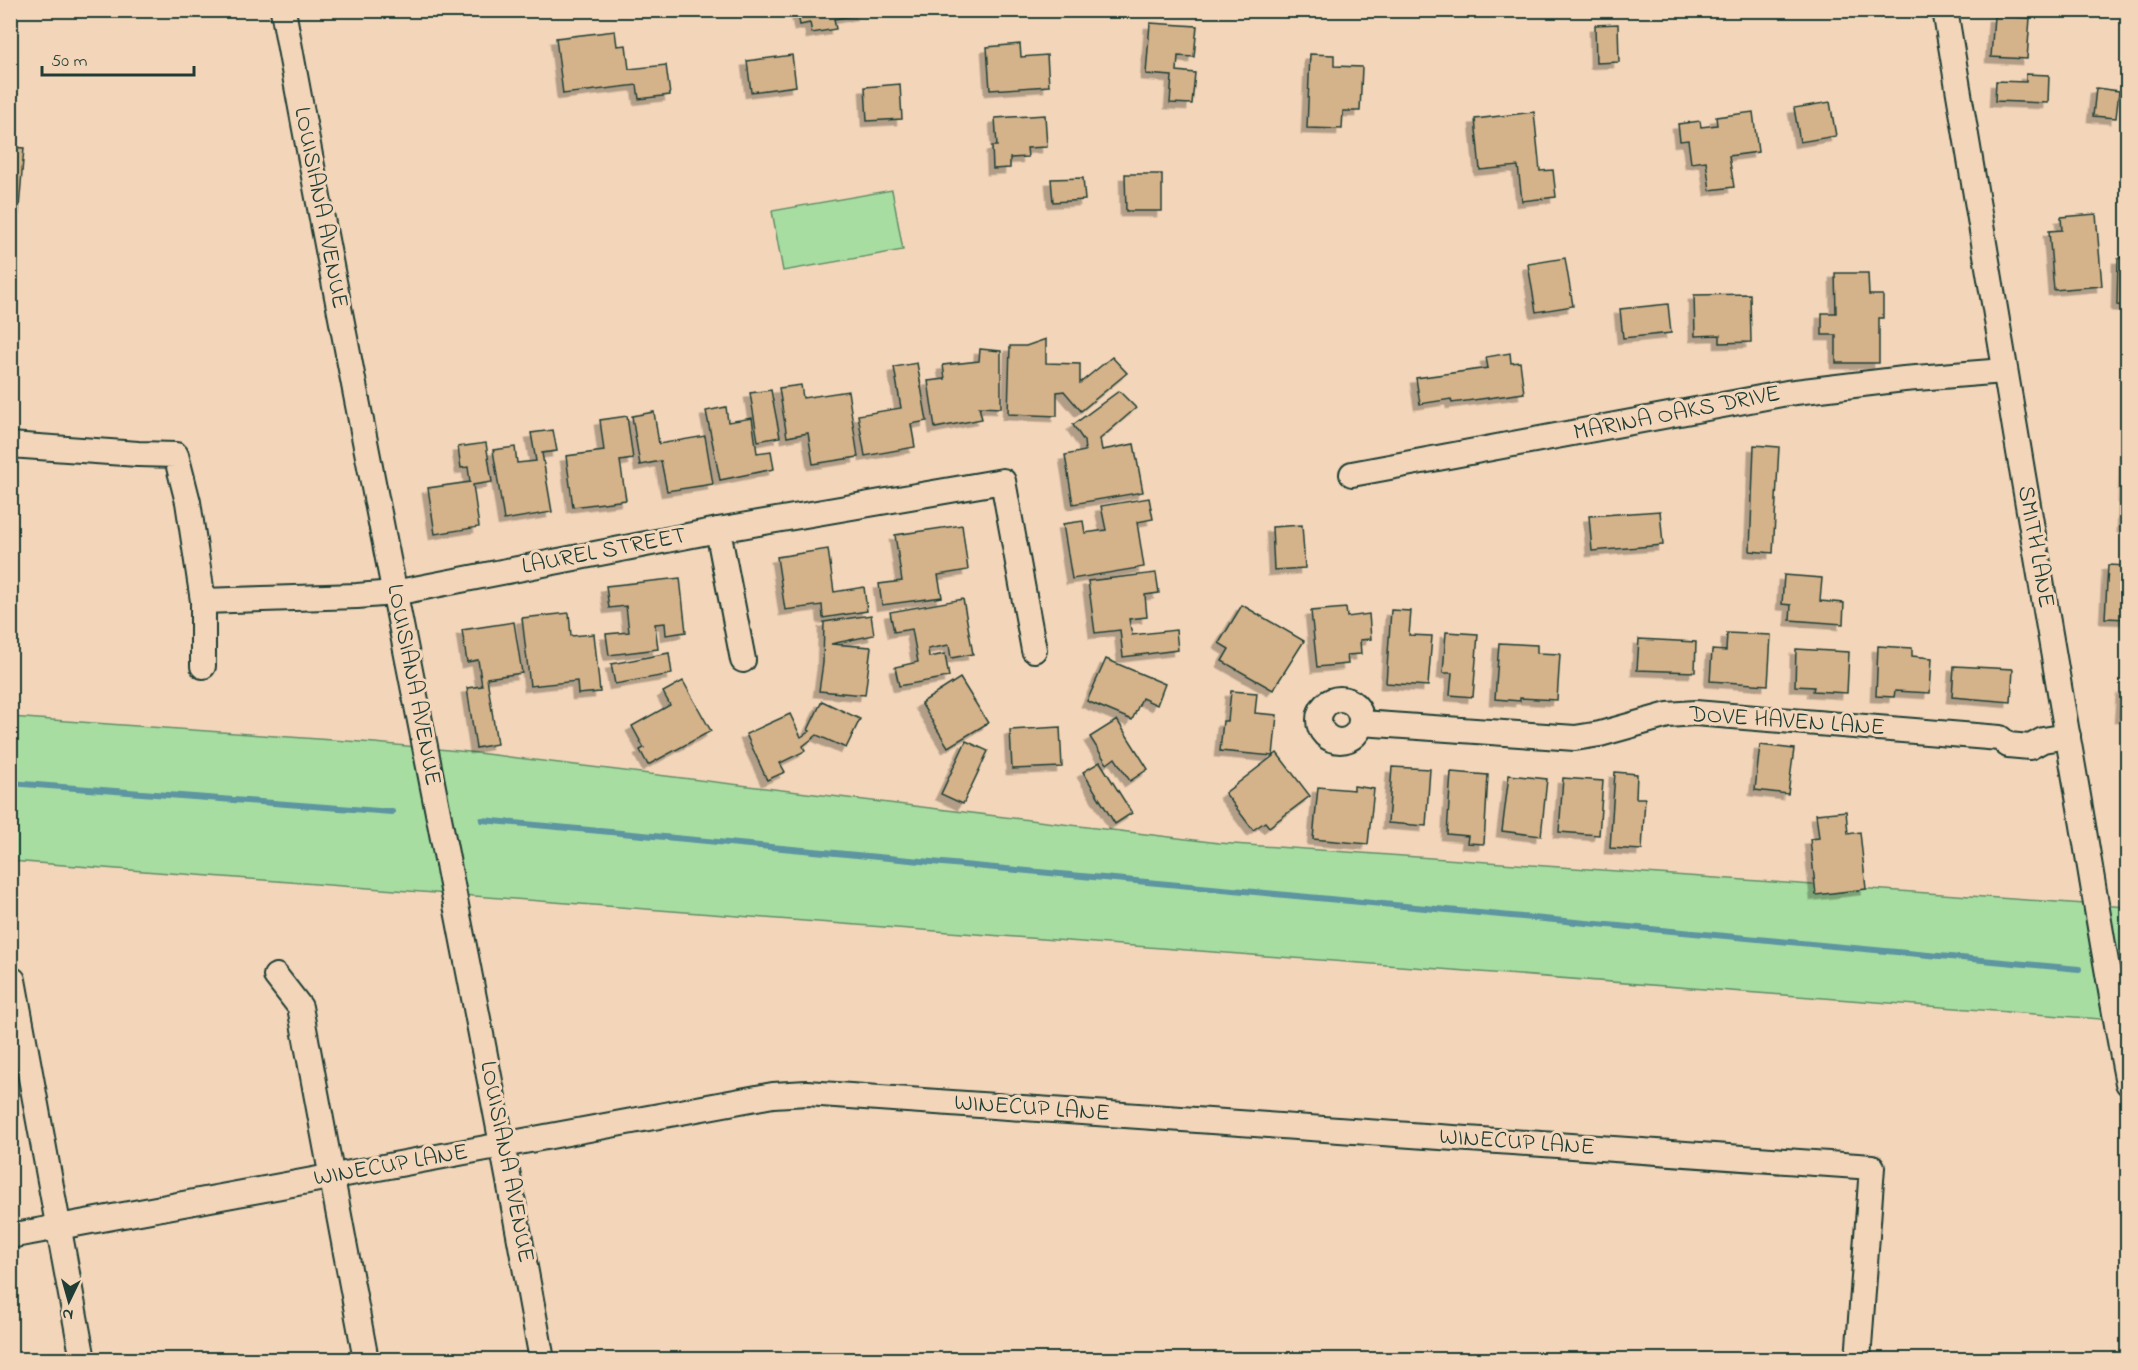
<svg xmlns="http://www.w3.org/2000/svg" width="2138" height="1370" font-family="'Indie Flower',sans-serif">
<defs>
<filter id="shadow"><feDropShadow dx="-5.5" dy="5.5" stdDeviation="0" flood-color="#0004"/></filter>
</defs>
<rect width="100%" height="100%" fill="#f3d6b9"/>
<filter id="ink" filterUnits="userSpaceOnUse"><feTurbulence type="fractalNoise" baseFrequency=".0167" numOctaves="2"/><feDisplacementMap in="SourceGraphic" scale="12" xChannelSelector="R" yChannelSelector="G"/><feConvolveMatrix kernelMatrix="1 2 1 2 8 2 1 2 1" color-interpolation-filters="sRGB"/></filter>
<g filter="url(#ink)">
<g fill="#a7dda0" stroke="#638d6a" stroke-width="1.5">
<path d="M892,190L903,250L783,271L772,211Z"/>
<path d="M10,717L375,743L469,752L1219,843L2127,907V1021L11,861Z"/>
</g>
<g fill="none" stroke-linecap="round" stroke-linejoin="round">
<g stroke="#5d95a1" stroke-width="6">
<path d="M10,783L392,812"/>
<path d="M482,820L2079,969"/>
</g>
</g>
<g fill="#d4b28a" stroke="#1f3d34" stroke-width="1.5" filter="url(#shadow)">
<path d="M797,10H861L862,14L834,19L836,29L812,33L810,23L800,25Z"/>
<path d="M1994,16L2030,18L2027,59L1991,57Z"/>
<path d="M1150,23L1197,26L1194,57L1178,56L1177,71L1195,73L1192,104L1170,103L1172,76L1146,74Z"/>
<path d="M1618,24L1619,62L1596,63L1595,25Z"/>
<path d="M615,31L617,46L626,45L629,69L666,65L670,95L639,99L637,85L563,94L556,38Z"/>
<path d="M1020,44L1021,57L1047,55L1049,86L990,90L987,47Z"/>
<path d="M1310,54L1334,55V66L1362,67L1360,111H1343L1342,129L1307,128Z"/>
<path d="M792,55L796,86L751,92L747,61Z"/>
<path d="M2026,74L2049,75L2048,103L1995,101L1996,81L2026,82Z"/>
<path d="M900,84L902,119L867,121L865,87Z"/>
<path d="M2096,88L2119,91L2116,118L2093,116Z"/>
<path d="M1830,102L1836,136L1800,142L1794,108Z"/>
<path d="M1534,112L1540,171L1553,170L1556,197L1522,201L1518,166L1480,170L1475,119Z"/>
<path d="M1753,112L1758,152L1729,156L1734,187L1710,190L1706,161L1691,163L1688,140L1680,141L1678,124L1700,121L1701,127L1717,125L1716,117Z"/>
<path d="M1045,115L1047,147L1027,148L1028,157L1010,158V168L993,169L992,146H997L995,118Z"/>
<path d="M10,147L24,148L17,232H10Z"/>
<path d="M1125,174H1162V211H1126Z"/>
<path d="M1083,178L1085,200L1053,202L1051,179Z"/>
<path d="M2096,214L2102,286L2054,290L2049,231L2062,230L2061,217Z"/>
<path d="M1565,258L1573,306L1536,312L1528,264Z"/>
<path d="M2118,258H2128V306L2117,305Z"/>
<path d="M1835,273H1868L1869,295H1883V318H1879V363H1836V335H1822V313H1836Z"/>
<path d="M1750,294L1751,342L1720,343V335L1695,336L1694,295Z"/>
<path d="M1668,304L1671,333L1623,338L1620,309Z"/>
<path d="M1046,339V363L1080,364V383L1112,357L1127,373L1081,411L1064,391L1057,392V416L1008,414L1010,346H1026Z"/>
<path d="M980,349L1001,351V408L979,407L982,419L935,428L928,381L945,379L943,365L979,361Z"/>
<path d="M1510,353L1511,363L1520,362L1524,393L1452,403L1451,399L1420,404L1416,378L1488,368L1486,357Z"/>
<path d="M917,363L927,421L911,424L915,447L865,456L858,415L901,408L894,367Z"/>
<path d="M801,385L803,398L848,391L858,457L813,464L808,433L787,437L779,388Z"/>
<path d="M771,390L780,437L758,441L750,393Z"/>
<path d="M1119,391L1136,408L1100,439L1102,450L1134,444L1143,492L1073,504L1065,455L1085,451L1084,441L1073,425Z"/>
<path d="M726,407L728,422L752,418L757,453L771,451L774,469L720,480L706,411Z"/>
<path d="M654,412L659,444L705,436L713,484L667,491L661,461L640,465L632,416Z"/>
<path d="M627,416L633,459L620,461L626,500L573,507L566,456L604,451L600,420Z"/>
<path d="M553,430L557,451L542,453L552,512L504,520L493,450L515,447L517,463L536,461L531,433Z"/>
<path d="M2126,432H2128V527H2123Z"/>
<path d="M486,443L492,482L473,485L479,527L435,534L428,488L470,482L468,467L461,468L458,447Z"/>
<path d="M1754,445L1779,447L1773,553L1750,551Z"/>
<path d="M1149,498L1153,519L1137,522L1144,567L1072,579L1063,524L1083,521L1085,533L1106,530L1101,506Z"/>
<path d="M1660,511L1663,545L1592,551L1589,516Z"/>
<path d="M962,525L968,570L938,575L942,597L882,605L879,584L902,581L895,535Z"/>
<path d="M1302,525L1305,568L1274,570L1272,527Z"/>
<path d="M828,549L834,592L864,587L867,611L823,618L822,605L785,610L777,557Z"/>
<path d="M2108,565L2128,566V619L2105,618Z"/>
<path d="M1156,573L1159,593L1145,595L1147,617L1129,619L1132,635L1176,630L1178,650L1123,657L1120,630L1095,633L1088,581Z"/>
<path d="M1784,575L1822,578L1820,601L1844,603L1843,624L1790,620L1791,605L1782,604Z"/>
<path d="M680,578L686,632L666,635L665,623L655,624L658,649L609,655L606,634L629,632L626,606L609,608L606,586Z"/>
<path d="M963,599L973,654L951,658L949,645L928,649L929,657L945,654L949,677L899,686L895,667L918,662L912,629L894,632L890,612Z"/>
<path d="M1242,605L1304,641L1273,690L1222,661L1229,649L1219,643Z"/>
<path d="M1346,608L1347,617L1369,614L1371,639L1360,640L1361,654L1347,655L1348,664L1317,667L1311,611Z"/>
<path d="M1391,610L1411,611L1409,635L1432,636L1428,686L1386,683Z"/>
<path d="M569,613L571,636L594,634L600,692L578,694L577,681L530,686L522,618Z"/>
<path d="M871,615L874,635L831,644L871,647L865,695L819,691L823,663L824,622Z"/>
<path d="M514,622L522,673L487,678L497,744L476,748L467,688L482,686L478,660L467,662L462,630Z"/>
<path d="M1446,632L1478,634L1473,697L1450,695L1452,673H1443Z"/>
<path d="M1727,633L1771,635L1768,685L1710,681L1712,650L1726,651Z"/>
<path d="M1639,639L1696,642L1695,672L1637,670Z"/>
<path d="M1499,643L1537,645V653L1560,654L1557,700L1520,698V701L1495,699Z"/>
<path d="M1878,646L1912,648V656L1932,658L1930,693L1895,691L1894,697L1876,696Z"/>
<path d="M1796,649L1849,652L1847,693L1813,691L1814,687L1795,686Z"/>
<path d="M669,653L672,674L615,684L611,664Z"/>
<path d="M1106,659L1165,684L1157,705L1142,698L1132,720L1087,701Z"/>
<path d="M1954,666L2013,669L2011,702L1952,697Z"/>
<path d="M960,678L988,723L948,747L921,703Z"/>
<path d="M683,681L711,731L648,765L640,750L644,748L632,726L670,705L663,692Z"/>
<path d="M2122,689H2128V717H2120Z"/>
<path d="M1231,691L1257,693L1255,713L1277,715L1273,756L1220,751L1223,721H1228Z"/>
<path d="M822,701L860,719L846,748L817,735L803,746L805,751L780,763L785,772L767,780L746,734L790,714L801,737L810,731L808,730Z"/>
<path d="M1117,720L1148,769L1130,781L1115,758L1107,764L1090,737Z"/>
<path d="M1060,727L1062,767L1012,769L1010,730Z"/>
<path d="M966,741L988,751L963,804L941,794Z"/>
<path d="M1760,745L1794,749L1788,794L1755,790Z"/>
<path d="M1277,753L1310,796L1269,827L1265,822L1253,830L1225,793Z"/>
<path d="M1100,762L1132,813L1115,824L1083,772Z"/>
<path d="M1392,767L1430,769L1426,826L1388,823Z"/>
<path d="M1451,772L1488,775L1484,844L1467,843L1468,836L1447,834Z"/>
<path d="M1615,772L1637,774L1636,798H1645L1642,850L1610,848Z"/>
<path d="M1509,775L1547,779L1541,836L1502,831Z"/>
<path d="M1563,778L1603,781L1599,835L1559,832Z"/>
<path d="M1354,786L1374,789L1368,844L1313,839L1318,787L1354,790Z"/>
<path d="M1846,811L1848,834L1860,832L1866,889L1816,895L1810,839L1819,838L1816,814Z"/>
</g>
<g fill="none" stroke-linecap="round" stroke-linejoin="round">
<g stroke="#1f3d34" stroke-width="28">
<g id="minor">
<path d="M283,10C365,461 461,909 542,1360"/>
<path d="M1945,10C1984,252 2026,492 2067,733C2088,849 2105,967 2128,1083"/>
<path d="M10,445L138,454L176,455L188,502L203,601V666"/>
<path d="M1352,474L1787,393L1904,379L2004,371"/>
<path d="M718,530L743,660"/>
<path d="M203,601L357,596L394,593L718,530L1003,481L1034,650"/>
<circle cx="1340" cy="720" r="21"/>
<path d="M1361,723L1575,738L1600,734L1668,715L1695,713L2000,738L2008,745L2030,747L2043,740L2068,736"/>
<path d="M276,976L300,1007L366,1360"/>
<path d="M13,980L83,1360"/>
<path d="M10,1236L773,1095L807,1093L1872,1167L1858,1360"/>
</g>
</g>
<use href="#minor" stroke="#f3d6b9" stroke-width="24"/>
</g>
</g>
<g text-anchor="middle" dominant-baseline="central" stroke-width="6" stroke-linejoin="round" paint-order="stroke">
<g font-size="24" fill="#1f3d34" stroke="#f3d6b9">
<text transform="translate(320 208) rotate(79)">LOUISIANA AVENUE</text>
<text transform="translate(1677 414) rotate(-11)">MARINA OAKS DRIVE</text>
<text transform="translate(2035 547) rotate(80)">SMITH LANE</text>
<text transform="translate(604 552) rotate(-11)">LAUREL STREET</text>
<text transform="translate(413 685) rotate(79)">LOUISIANA AVENUE</text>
<text transform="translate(1787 722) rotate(4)">DOVE HAVEN LANE</text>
<text transform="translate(1032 1109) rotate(4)">WINECUP LANE</text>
<text transform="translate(1517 1143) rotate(4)">WINECUP LANE</text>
<text transform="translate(506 1162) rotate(79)">LOUISIANA AVENUE</text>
<text transform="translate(391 1166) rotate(-10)">WINECUP LANE</text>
</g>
</g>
<rect width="2138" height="1370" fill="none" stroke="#f3d6b9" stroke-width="36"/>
<rect x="18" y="18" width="2102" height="1334" fill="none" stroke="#1f3d34" stroke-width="2" filter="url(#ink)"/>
<g transform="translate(69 1301) rotate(185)" stroke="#f3d6b9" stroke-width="4.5" paint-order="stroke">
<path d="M0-4.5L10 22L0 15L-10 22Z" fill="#1f3d34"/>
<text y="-9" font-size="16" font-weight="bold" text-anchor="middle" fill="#1f3d34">N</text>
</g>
<path d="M42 66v9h152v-9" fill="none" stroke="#1f3d34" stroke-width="3"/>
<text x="51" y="66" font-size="18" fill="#1f3d34" stroke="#f3d6b9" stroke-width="4.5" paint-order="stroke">50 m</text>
</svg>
